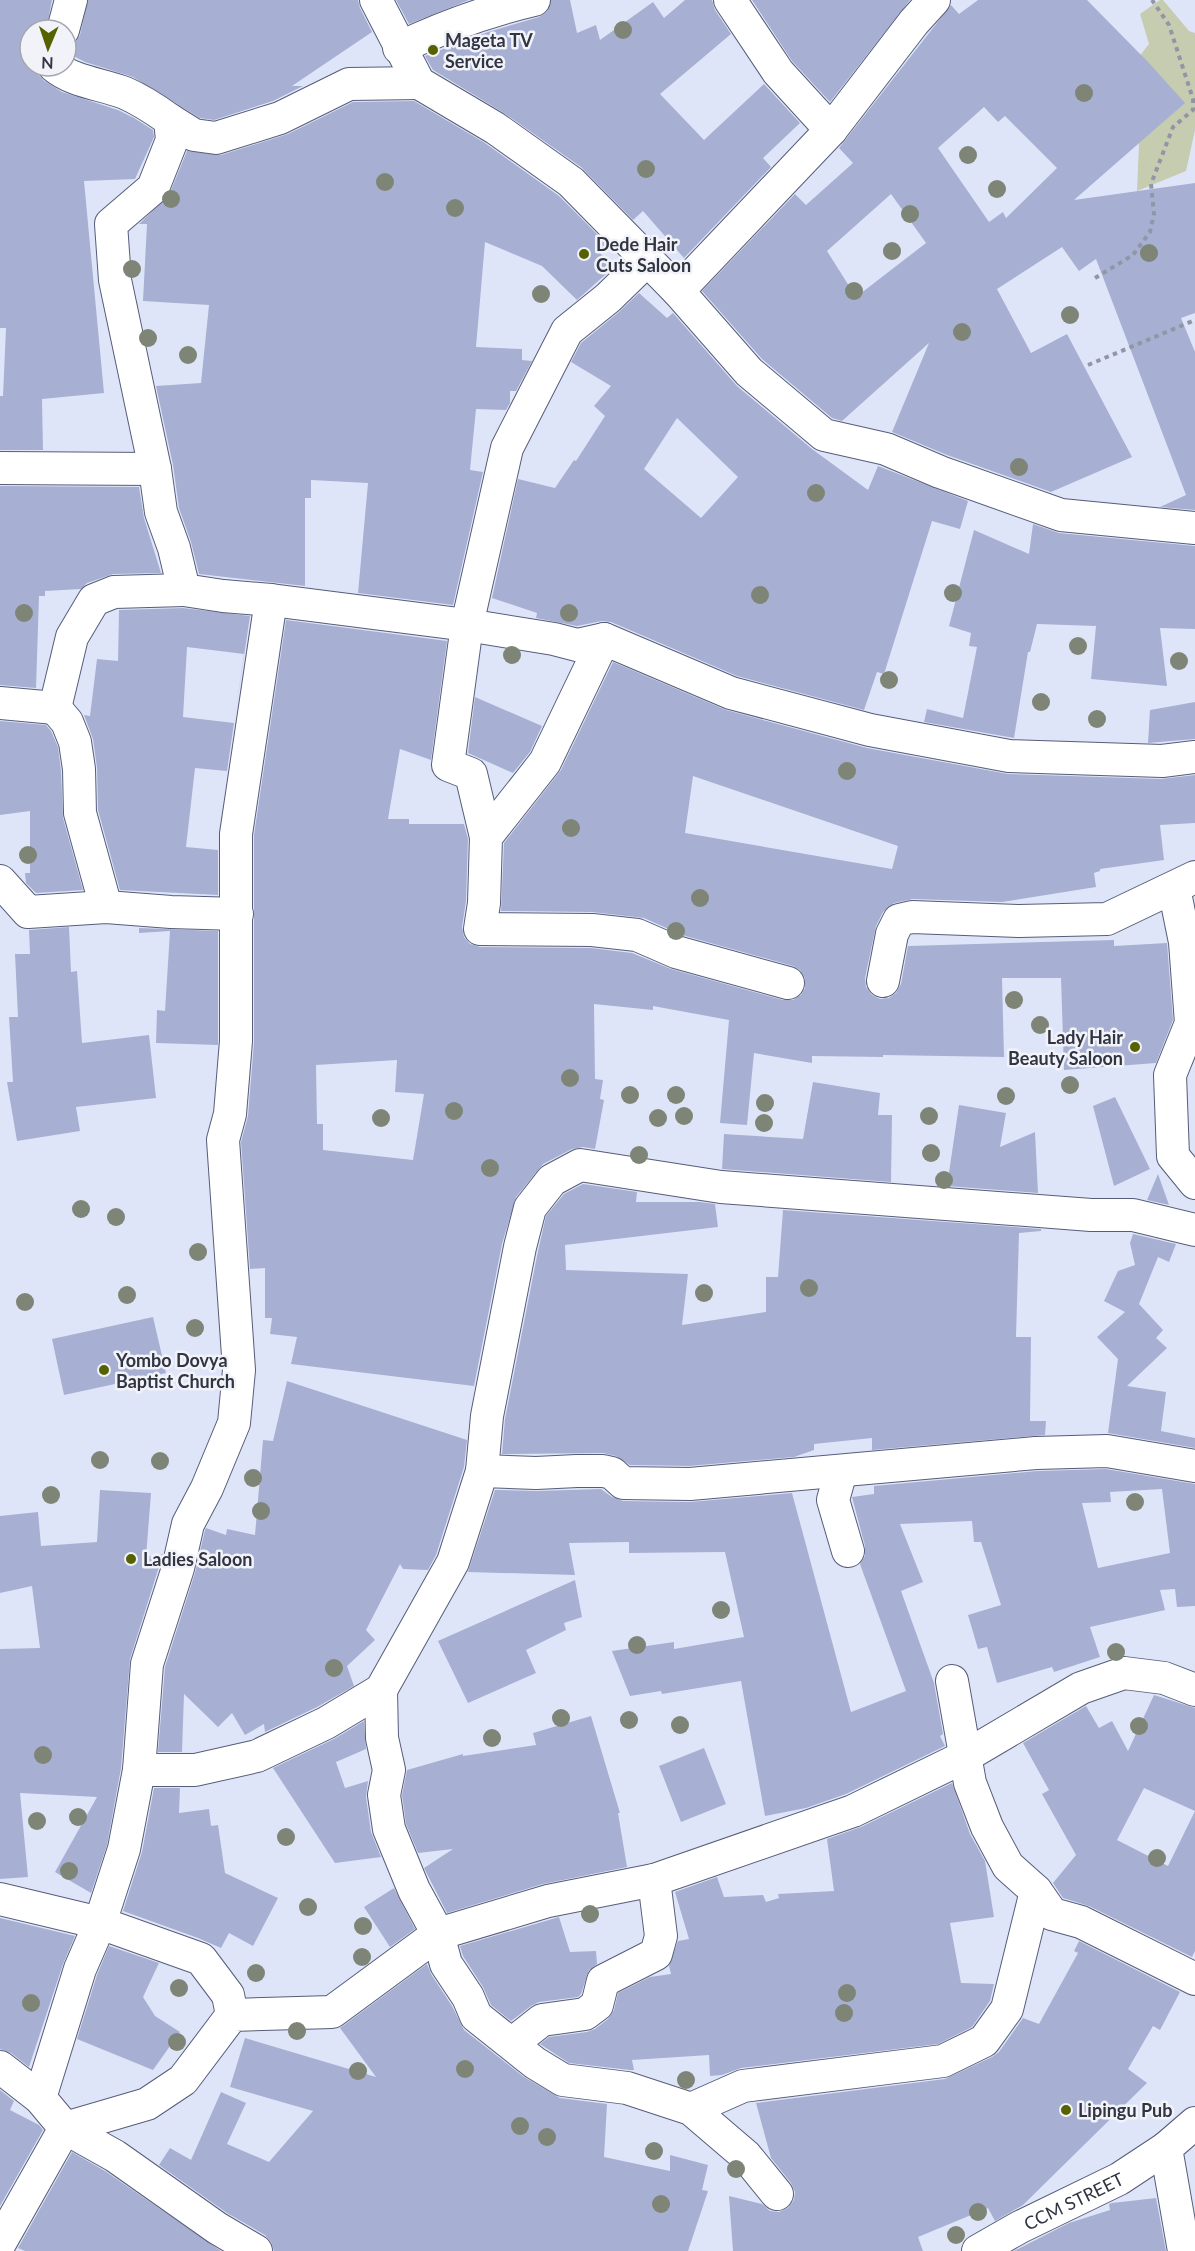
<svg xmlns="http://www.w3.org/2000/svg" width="1195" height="2251" font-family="Lato,sans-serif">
<rect width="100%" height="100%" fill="#dfe5f9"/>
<path fill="#c6ccaf" d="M1160,0H1163L1189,31L1195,33V130L1186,171L1137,191L1139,143L1106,99L1149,44L1140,14Z"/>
<g fill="#a7b0d2" fill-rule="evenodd">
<path d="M0,0H52L46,30H30V66H36L38,74L43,80L62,92L118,110L134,118L153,130L154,137L135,179L84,181L104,393L42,399L43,450H0V396H3L6,328H0Z"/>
<path d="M88,0H358L360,8L372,32L292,86H303L273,101L214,120L200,118L133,77L85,62L66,52V47L75,43L80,35Z"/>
<path d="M396,0H469L409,24Z"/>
<path d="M551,0H570L577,33L596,25L600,40L653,2L664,18L685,0H712L715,10L731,34L660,94L704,140L764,84L800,123L763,158L771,167L684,258L643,211L633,220L581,167L504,113L433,70L425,56L488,32L539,17L547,12Z"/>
<path d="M752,0H910L830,102L792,61Z"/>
<path d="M978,0H1087L1148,62L1185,103L1074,200L1195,183V313L1181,318L1195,352V510L1160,507L1186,495L1096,259L1079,271L1062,247L997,289L1031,353L1067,334L1132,457L1051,492L947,455L892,432L929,343L842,421L832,418L762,359L702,291L795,194L806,205L853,163L839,148L951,5L959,14ZM984,107L998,122L1005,116L1057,168L1006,218L1003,212L989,222L938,148ZM891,194L926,243L856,297L827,251Z"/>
<path d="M414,101L485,143L559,196L607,244L599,252L614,267L577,300L542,266L485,242L476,347L522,349V360L532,361L516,391H510V403L506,410L476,409L470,470L483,472L453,605L358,593L368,483L311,480V498H305V586L199,574L191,542L179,508L173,465L156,386L201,383L209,305L143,301L147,224H139L169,195L187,151L221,155L288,134L353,102Z"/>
<path d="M639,293L667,318L673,313L737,386L812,449L868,490L878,466L968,501L960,529L932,521L884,674L877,672L864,710L737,676L611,622L602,621L577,626L536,618L537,613L492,598L518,479L555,488L574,460L576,461L605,416L594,406L611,386L571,362L581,343L619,312ZM677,418L738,477L701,518L644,469Z"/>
<path d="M0,486L139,487L144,518L161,573L113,574L87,583L81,589L45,591V596H39L36,688L0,685Z"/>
<path d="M1033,524L1059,533L1195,546V629L1160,628L1167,686L1091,679L1096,626L1037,624L1030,652H1028L1014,738L924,722L927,709L963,718L977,647L969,646L971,633L949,626L974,530L1029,554Z"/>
<path d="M183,608L250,616L235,716L244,654L187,647L183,717L234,723L227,771L195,768L186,847L218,850V895L120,890L98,810L97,768L93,739L84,715L90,716L97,659L118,661L119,610Z"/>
<path d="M286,620L447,641L431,760L400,749L388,819H409V824H464L468,839L466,901L462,927L464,937L470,944L480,947L591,948L632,953L671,969L783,1000H793L801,995L805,988V978L800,970L793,966L682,935L644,918L592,912L501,911L504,843L561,770L613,662L726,710L867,748L1008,774L1161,779L1195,775V823L1160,825L1164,860L1100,869V871L1094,873L1096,887L1002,902L913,899L894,903L883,912L876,926L865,978L866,987L872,995L880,999L889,998L896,993L901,984L908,946L1114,940V946L1167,943L1173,1020L1156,1063L1064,1070L1061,978H1002L1004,1057L883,1055V1057L812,1056V1063L754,1053L747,1125L720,1123L729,1020L653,1006V1010L594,1004L595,1079L603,1080L600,1099L604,1100L595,1149L583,1147L572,1149L543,1164L516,1197L502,1244L474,1386L291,1364L297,1337L270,1334L272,1318H265V1268L250,1269L241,1142L248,1116L254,1042V835ZM693,776L898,846L892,869L685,833ZM397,1060L395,1092L424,1094L413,1160L323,1150V1124H317L316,1065Z"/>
<path d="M475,697L542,726L530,752L513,773L468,753Z"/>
<path d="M1195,702V739L1148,743L1150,710Z"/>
<path d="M0,721L46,725L51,731L58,747L61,771L63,818L83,890L36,893L26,883L25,873H30V811L0,815Z"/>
<path d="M69,927L71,972L77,971L82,1043L149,1035L156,1098L76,1107L80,1131L17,1141L7,1082H13L9,1017H18L15,954H30L29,930Z"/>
<path d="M139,928L218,931V1045L156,1043L157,1010L165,1011L170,931L139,933Z"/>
<path d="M813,1082L880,1093L878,1115H892L891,1182L722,1169L724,1134L803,1139Z"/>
<path d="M1115,1097L1150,1169L1114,1186L1093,1106Z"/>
<path d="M959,1105L1006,1113L1000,1147L1035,1132L1038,1193L947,1186Z"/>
<path d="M1158,1174L1169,1205L1147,1200Z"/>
<path d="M583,1184L637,1192L636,1202H700L715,1204L718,1227L565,1245L566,1270L688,1274L682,1325L766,1312V1277H778L783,1210L1041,1229V1231L1019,1233L1016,1337H1031L1030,1421H1046L1045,1435L872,1450V1438L814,1444V1450L794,1457L689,1466L630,1465L616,1456L603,1453L502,1454L505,1419L538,1251L546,1216L564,1194Z"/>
<path d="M1133,1234L1176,1244L1169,1262L1158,1257L1139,1304L1163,1330L1156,1338L1167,1348L1127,1386L1166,1392L1161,1431L1195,1438V1448L1108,1433L1118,1359L1097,1337L1125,1312L1104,1301L1118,1271L1135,1265L1130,1243Z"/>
<path d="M153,1317L166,1373L64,1395L52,1339Z"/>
<path d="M287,1381L467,1440L464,1467L436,1555L428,1570L403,1569L400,1564L366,1630L375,1640L347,1666L354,1686L317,1707L265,1732L264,1724L245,1735L232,1713L218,1727L184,1694L182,1752H158L165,1667L195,1573L205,1530L206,1528L226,1535L227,1529L255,1535L263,1440L273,1441Z"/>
<path d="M1106,1469L1195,1484V1606L1177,1607L1175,1589L1160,1590L1165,1610L1090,1627L1100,1657L1054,1672L1052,1667L997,1683L987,1647L978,1649L968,1615L1001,1605L981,1542H974L972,1521L900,1524L923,1582L901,1591L934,1683L943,1734L940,1736L945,1746L846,1794L806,1808L765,1816L741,1681L662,1694L661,1691L630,1696L612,1651L674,1642V1649L744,1637L725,1552L629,1553V1542L569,1543L575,1575L468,1572L495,1490L537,1491L601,1489L612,1497L623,1501L690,1502L792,1493L851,1712L906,1691L860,1564L865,1556V1546L852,1497L874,1494V1486L1037,1471ZM1162,1489L1170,1553L1098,1568L1082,1503L1111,1502L1110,1492Z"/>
<path d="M100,1490L151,1493L146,1557L163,1554L130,1659L121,1768L107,1845L91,1893L55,1872L97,1797L20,1793L28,1877L0,1879V1649L40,1648L32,1586L0,1593V1516L38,1512L41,1546L97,1542Z"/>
<path d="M575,1580L582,1617L564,1623L566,1630L526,1650L536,1673L468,1703L438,1641Z"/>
<path d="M1154,1695L1195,1708V1951L1192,1957L1089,1906L1063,1898L1053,1883L1076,1855L1042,1794L1049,1790L1023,1743L1086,1706L1099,1728L1112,1721L1128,1751ZM1144,1788L1195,1811L1168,1866L1117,1840Z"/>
<path d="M591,1716L620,1813H618L627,1867L543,1884L447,1913L424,1868L453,1849L418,1853L406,1824L402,1795L407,1770L463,1754V1756L536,1745L533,1733Z"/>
<path d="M364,1721L366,1749L336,1762L345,1788L368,1781L366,1797L371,1832L381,1857L335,1863L273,1768L334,1739Z"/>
<path d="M704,1748L726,1804L681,1822L659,1766Z"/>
<path d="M952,1783L970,1834L985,1861L994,1917L950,1923L961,1983L994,1984L990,2001L972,2027L938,2044L741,2068L722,2075L710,2076L709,2055L632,2060L634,2070H630L569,2063L540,2044L549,2037L587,2032L595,2029L608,2019L614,2010L618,1993L650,1977L671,1974L669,1966L678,1941L689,1939L675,1892L717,1877L724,1897L763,1895L766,1902L779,1898L778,1894L834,1891L827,1839L861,1827Z"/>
<path d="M154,1788H180L179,1813L209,1809L211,1826L218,1825L225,1873L278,1898L253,1946L229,1933L221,1948L198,1938L123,1911L142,1852Z"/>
<path d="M394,1888L415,1929L390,1947L364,1907Z"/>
<path d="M559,1917L570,1952L596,1951L597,1964L589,1970L581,1994L578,1997L539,2002L531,2006L511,2021L491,2005L483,1987L463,1956L460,1946Z"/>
<path d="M0,1918L75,1936L63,1964L29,2067L11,2053L0,2049Z"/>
<path d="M1079,1941L1180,1992L1160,2030L1153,2026L1128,2069L1147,2083L1023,2205L995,2221L988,2208L918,2237L923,2251H733L729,2196L762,2204L770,2211L779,2212L788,2208L794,2200L795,2192L791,2183L771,2158L756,2103L945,2079L992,2057L999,2052L1023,2018L1039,2024L1078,1953L1074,1951Z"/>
<path d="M109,1946L159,1963L143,1997L155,2016L180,2032L153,2070L77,2039L97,1975Z"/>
<path d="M427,1964L431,1974L452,2006L464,2030L524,2077L560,2098L607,2104L604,2157L670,2171V2155L708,2165L702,2190L708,2191L688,2251H274L271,2242L265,2235L227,2213L159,2165L170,2148L191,2160L221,2092L246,2103L227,2144L269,2162L313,2111L230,2087L245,2038L376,2077L340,2028Z"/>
<path d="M0,2090L14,2101L10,2110L39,2125L43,2130L0,2206Z"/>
<path d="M72,2152L105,2171L221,2251H25L18,2248Z"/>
<path d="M1156,2198L1166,2251H1014L1069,2223L1110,2210L1109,2204L1112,2203Z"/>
</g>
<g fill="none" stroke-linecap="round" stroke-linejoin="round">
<g stroke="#565d79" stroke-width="34">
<g id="street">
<path d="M376,0L419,83L495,128L571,182L678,291L831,130L914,22L934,0"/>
<path d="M730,0L778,72L831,130"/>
<path d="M63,30L71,0"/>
<path d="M399,48C443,27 487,11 534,0"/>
<path d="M54,66C73,82 102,84 125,93C141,100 156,110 170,120L172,140L153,188L111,224L115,280L155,469L161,512L174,548L184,590L223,596L271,600L467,625L554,639L577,645L604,639L731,693L870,730L1009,756L1162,761L1195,757"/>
<path d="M170,120L194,135L216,138L280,118L349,84L419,83"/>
<path d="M678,291L749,372L824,435L886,449L940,472L1061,515L1195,528"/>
<path d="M0,468L155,469"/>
<path d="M604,639L545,762L486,837L484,903L480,929L592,930L637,935L676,952L788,983"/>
<path d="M0,703L55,708L72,637L94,600L114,592L184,590"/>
<path d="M55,708L67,722L75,742L79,769L80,813L106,907"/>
<path d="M486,837L471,774L448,765L467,625L507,448L567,331L608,298L646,261"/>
<path d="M0,881L28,912L106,907L171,912L237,914"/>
<path d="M1174,888L1185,942L1191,1023L1170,1075L1173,1156L1195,1183"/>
<path d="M883,981L892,934L899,920L912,917L1019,921L1107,919L1195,877"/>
<path d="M482,1471L536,1473L577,1471H603L612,1473L623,1483L690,1484L1036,1453L1107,1451L1195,1466"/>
<path d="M841,1471L833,1500L848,1551"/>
<path d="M952,1681L970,1783L987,1827L1008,1866L1036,1891L1052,1914L1081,1922L1195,1979"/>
<path d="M381,1690L382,1738L389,1770L384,1795L389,1829L414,1890L438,1934L446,1964L468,1997L476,2016L535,2063L563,2080L627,2088L691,2109L746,2156L777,2194"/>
<path d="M139,1770H195L257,1756L326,1723L381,1690L453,1562L482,1471L487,1416L520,1247L530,1208L552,1180L580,1165L721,1187L1091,1215H1133L1195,1230"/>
<path d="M0,1899L100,1923L201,1959L228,1995L232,2015"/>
<path d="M513,2043L542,2020L585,2014L597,2005L603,1981L656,1954L661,1936L654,1880"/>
<path d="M0,2067L40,2098"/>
<path d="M691,2109L743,2086L943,2061L984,2041L1007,2009L1036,1891"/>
<path d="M65,2128L147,2104L183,2080L232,2015L332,2012L438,1934L548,1901L654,1880L853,1811L964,1757L1081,1688L1124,1673L1164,1678L1195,1690"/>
<path d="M65,2128L115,2156L217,2228L256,2251"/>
<path d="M0,2243L65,2128L40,2098L80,1969L100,1923L124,1849L139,1770L147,1664L178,1568L188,1524L207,1488L234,1423L239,1370L223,1140L230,1114L236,1041V834L271,600"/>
<path id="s1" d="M978,2251L1020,2227L1119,2179L1166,2148"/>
<path d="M1184,2251L1166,2148L1195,2123"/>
</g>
</g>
<g stroke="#9196a7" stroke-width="4" stroke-dasharray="4.5 4.5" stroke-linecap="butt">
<path d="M1095,278L1133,255L1150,232L1154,214L1151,184L1173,127L1193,110V99L1169,25L1152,0"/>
<path d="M1088,365L1195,320"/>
</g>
<use href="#street" stroke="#fff" stroke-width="32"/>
</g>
<g fill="#7f8576">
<circle cx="623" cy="30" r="9"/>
<circle cx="1084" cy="93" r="9"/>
<circle cx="968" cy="155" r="9"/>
<circle cx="646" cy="169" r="9"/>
<circle cx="385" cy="182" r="9"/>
<circle cx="997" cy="189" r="9"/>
<circle cx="171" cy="199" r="9"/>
<circle cx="455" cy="208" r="9"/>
<circle cx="910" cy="214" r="9"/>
<circle cx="892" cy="251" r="9"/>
<circle cx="1149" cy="253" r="9"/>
<circle cx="132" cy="269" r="9"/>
<circle cx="854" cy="291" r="9"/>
<circle cx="541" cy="294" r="9"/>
<circle cx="1070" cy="315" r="9"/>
<circle cx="962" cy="332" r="9"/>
<circle cx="148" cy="338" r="9"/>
<circle cx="188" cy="355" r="9"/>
<circle cx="1019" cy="467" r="9"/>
<circle cx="816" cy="493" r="9"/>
<circle cx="953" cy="593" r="9"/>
<circle cx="760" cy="595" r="9"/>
<circle cx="24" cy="613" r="9"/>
<circle cx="569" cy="613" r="9"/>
<circle cx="1078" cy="646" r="9"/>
<circle cx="512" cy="655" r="9"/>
<circle cx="1179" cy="661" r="9"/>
<circle cx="889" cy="680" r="9"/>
<circle cx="1041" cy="702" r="9"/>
<circle cx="1097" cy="719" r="9"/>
<circle cx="847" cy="771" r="9"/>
<circle cx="571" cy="828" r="9"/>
<circle cx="28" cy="855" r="9"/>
<circle cx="700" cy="898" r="9"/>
<circle cx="676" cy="931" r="9"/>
<circle cx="1014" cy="1000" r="9"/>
<circle cx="1040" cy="1025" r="9"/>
<circle cx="570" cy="1078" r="9"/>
<circle cx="1070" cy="1085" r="9"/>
<circle cx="630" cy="1095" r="9"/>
<circle cx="676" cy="1095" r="9"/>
<circle cx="1006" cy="1096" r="9"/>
<circle cx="765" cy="1103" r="9"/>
<circle cx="454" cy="1111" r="9"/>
<circle cx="684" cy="1116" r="9"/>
<circle cx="929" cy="1116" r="9"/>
<circle cx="381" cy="1118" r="9"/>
<circle cx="658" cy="1118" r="9"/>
<circle cx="764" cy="1123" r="9"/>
<circle cx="931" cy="1153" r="9"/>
<circle cx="639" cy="1155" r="9"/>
<circle cx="490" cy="1168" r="9"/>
<circle cx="944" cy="1180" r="9"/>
<circle cx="81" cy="1209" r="9"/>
<circle cx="116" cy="1217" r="9"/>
<circle cx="198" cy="1252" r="9"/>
<circle cx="809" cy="1288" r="9"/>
<circle cx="704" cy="1293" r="9"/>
<circle cx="127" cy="1295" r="9"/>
<circle cx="25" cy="1302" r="9"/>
<circle cx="195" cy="1328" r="9"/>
<circle cx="100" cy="1460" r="9"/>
<circle cx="160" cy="1461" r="9"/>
<circle cx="253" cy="1478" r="9"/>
<circle cx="51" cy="1495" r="9"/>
<circle cx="1135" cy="1502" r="9"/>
<circle cx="261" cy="1511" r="9"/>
<circle cx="721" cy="1610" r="9"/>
<circle cx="637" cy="1645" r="9"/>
<circle cx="1116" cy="1652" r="9"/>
<circle cx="334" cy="1668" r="9"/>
<circle cx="561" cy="1718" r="9"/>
<circle cx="629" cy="1720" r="9"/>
<circle cx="680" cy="1725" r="9"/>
<circle cx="1139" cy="1726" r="9"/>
<circle cx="492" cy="1738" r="9"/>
<circle cx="43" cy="1755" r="9"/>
<circle cx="78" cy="1817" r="9"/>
<circle cx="37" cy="1821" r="9"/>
<circle cx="286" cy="1837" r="9"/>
<circle cx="1157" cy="1858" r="9"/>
<circle cx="69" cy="1871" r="9"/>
<circle cx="308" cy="1907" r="9"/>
<circle cx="590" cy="1914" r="9"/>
<circle cx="363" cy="1926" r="9"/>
<circle cx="362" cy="1957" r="9"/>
<circle cx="256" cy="1973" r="9"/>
<circle cx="179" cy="1988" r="9"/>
<circle cx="847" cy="1993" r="9"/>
<circle cx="31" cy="2003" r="9"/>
<circle cx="844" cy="2013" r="9"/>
<circle cx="297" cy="2031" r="9"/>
<circle cx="177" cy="2042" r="9"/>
<circle cx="465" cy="2069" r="9"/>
<circle cx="358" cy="2071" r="9"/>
<circle cx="686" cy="2080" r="9"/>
<circle cx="520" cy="2126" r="9"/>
<circle cx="547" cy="2137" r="9"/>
<circle cx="654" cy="2151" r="9"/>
<circle cx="736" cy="2169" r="9"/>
<circle cx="661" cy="2204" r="9"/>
<circle cx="978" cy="2212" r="9"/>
<circle cx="956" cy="2235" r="9"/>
</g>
<g fill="#566100" stroke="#f1f3f9" stroke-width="2">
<circle cx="433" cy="50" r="6"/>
<circle cx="584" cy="254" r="6"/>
<circle cx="1135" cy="1047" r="6"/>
<circle cx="104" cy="1370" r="6"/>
<circle cx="131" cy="1559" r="6"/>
<circle cx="1066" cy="2110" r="6"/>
</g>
<g text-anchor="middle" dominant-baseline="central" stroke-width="5" stroke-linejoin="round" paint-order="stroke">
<g font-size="18" font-weight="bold" fill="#313441" stroke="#f1f3f9" text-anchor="start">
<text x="445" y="40">Mageta TV<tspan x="445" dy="21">Service</tspan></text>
<text x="596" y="244">Dede Hair<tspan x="596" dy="21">Cuts Saloon</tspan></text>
<text x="1123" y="1037" text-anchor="end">Lady Hair<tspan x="1123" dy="21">Beauty Saloon</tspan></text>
<text x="116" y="1360">Yombo Dovya<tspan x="116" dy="21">Baptist Church</tspan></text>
<text x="143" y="1559">Ladies Saloon</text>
<text x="1078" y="2110">Lipingu Pub</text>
</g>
<g font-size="18" fill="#313441" stroke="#f1f3f9">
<text stroke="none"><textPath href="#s1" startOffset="108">CCM STREET</textPath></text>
</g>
</g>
<g transform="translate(48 48) rotate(182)"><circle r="28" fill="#f1f3f9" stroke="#a4a7af" stroke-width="1.5"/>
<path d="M0-4.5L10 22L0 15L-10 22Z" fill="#566100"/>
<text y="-9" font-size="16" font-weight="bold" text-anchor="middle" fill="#313441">N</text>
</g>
</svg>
